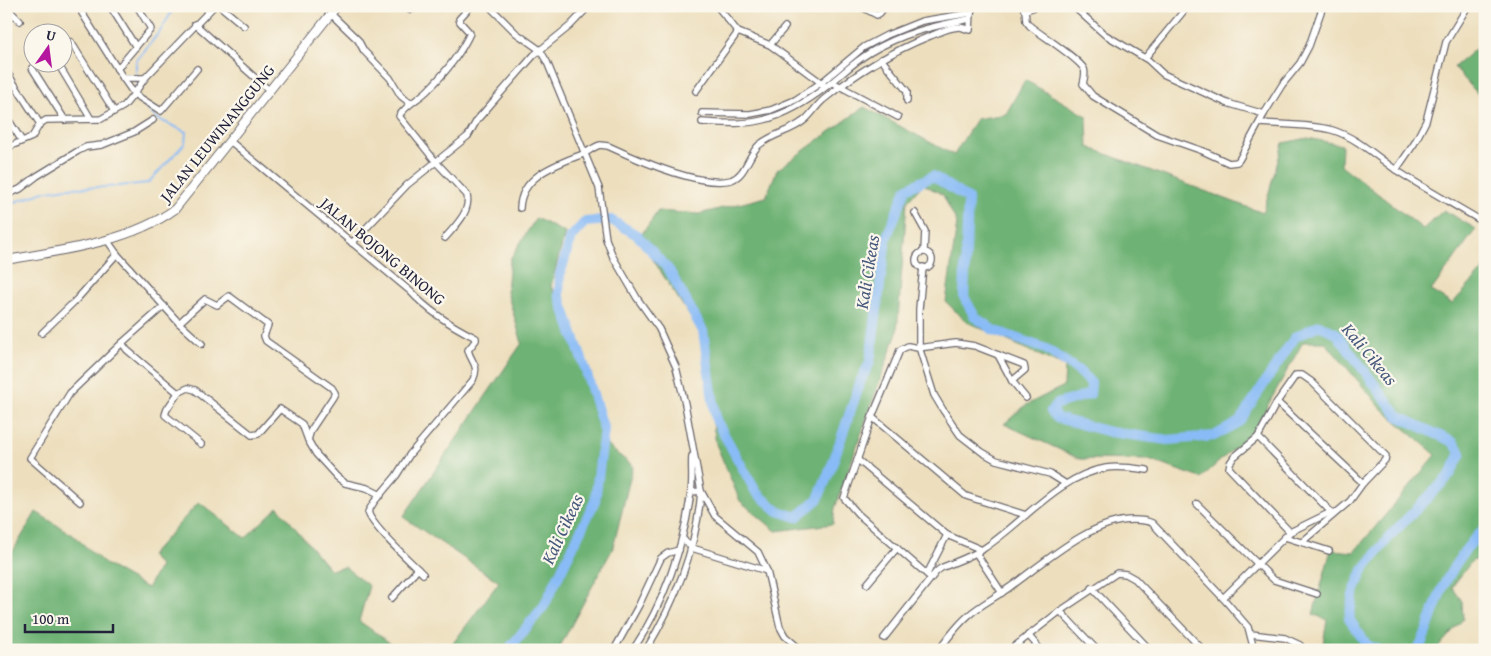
<svg xmlns="http://www.w3.org/2000/svg" width="1491" height="656" font-family="'Gentium Book Plus',serif">
<rect width="100%" height="100%" fill="#fbf7ec"/>
<filter id="ink" filterUnits="userSpaceOnUse"><feTurbulence type="fractalNoise" baseFrequency=".02" numOctaves="2"/><feDisplacementMap in="SourceGraphic" scale="10" xChannelSelector="R" yChannelSelector="G"/><feConvolveMatrix kernelMatrix="1 2 1 2 8 2 1 2 1" color-interpolation-filters="sRGB"/></filter>
<filter id="wash" filterUnits="userSpaceOnUse"><feTurbulence type="fractalNoise" baseFrequency=".0096" numOctaves="4" result="noise"/><feDisplacementMap in="SourceGraphic" scale="20" xChannelSelector="R" yChannelSelector="G"/><feGaussianBlur stdDeviation="1.12" result="paint"/><feColorMatrix in="noise" values="0 0 0 0 0 0 0 0 0 0 0 0 0 0 0 0 0 1.4 0 .05"/><feComposite in="paint" operator="in"/></filter>
<g filter="url(#wash)">
<rect width="100%" height="100%" fill="#eddfbe"/>
<g fill="#6eb275" stroke="#486a58">
<path d="M1485,41V102L1454,67Z"/>
<path d="M1025,80L1087,116L1088,147L1263,213L1283,143L1308,138L1342,145L1341,165L1423,229L1444,210L1476,229L1431,291L1452,304L1485,268V557L1472,561L1452,587L1462,601L1463,619L1436,650H1341L1323,644L1327,620L1313,614L1331,550L1354,552L1436,455L1382,409L1325,342H1303L1254,430L1201,478L1149,460L1080,459L1004,424L1026,405L1064,386L1065,367L967,322L946,302L957,223L943,195L923,184L907,202L897,332L835,508L833,524L776,531L740,501L716,444L700,332L639,238L658,211L699,214L766,197L777,170L864,107L954,155L976,119L1006,114Z"/>
<path d="M536,218L565,233L551,286L590,373L604,443L633,466L613,548L558,650H448L499,582L403,517L522,343L507,292L510,259Z"/>
<path d="M199,502L245,538L278,507L330,570L345,567L369,586L359,621L400,650H6V563L36,512L73,535L105,564L147,588L160,566L150,556Z"/>
</g>
<g fill="none" stroke-linecap="round" stroke-linejoin="round">
<g stroke="#89bbf6" stroke-width="2">
<path d="M136,87V61L161,30L175,6"/>
<path d="M6,205L47,191L67,188L108,187L148,183L185,143L186,132L156,118L140,100"/>
</g>
<g stroke="#89bbf6" stroke-width="10">
<path d="M508,650L544,606L595,501L604,430L584,365L559,295L560,275L571,237L585,222L611,220L637,235L669,270L703,331L716,420L756,492L778,511L797,517L818,499L832,465L861,380L870,362L886,239L906,189L933,176L968,199L964,297L975,317L993,330L1046,349L1079,371L1091,383L1090,394L1057,404L1051,411L1057,418L1110,432L1168,440L1214,436L1239,422L1295,337L1319,325L1336,333L1398,416L1453,442L1461,453L1450,475L1391,535L1363,570L1353,595L1349,619L1367,645L1379,650"/>
<path d="M1418,650C1430,628 1434,603 1446,581C1456,562 1469,543 1485,528"/>
</g>
</g>
</g>
<g filter="url(#ink)">
<g fill="none" stroke-linecap="round" stroke-linejoin="round">
<g stroke="#696469" stroke-width="8">
<g id="street">
<path d="M110,6L136,47"/>
<path d="M220,6L244,26"/>
<path d="M489,6L516,33L540,50L547,62L599,188L606,239L613,257L637,298L659,329L676,367L685,404L701,491C697,547 675,602 646,650"/>
<path d="M717,6L738,32L770,45L823,84"/>
<path d="M860,6L877,15L880,13L885,6"/>
<path d="M1073,6L1104,34L1148,60L1163,74L1227,103L1264,114"/>
<path d="M6,7L20,21"/>
<path d="M1025,9L1026,21L1030,26C1041,35 1078,58 1084,69C1086,73 1084,80 1083,84L1093,96L1157,135L1203,151L1229,163L1237,162L1239,160L1264,114L1282,85L1300,63L1309,46L1323,6"/>
<path d="M410,10L413,6"/>
<path d="M82,13L123,78L134,94L161,111L197,69"/>
<path d="M331,14L358,40L364,51L390,78L401,96L410,103"/>
<path d="M195,24L270,91"/>
<path d="M71,42L114,111"/>
<path d="M770,45L785,27"/>
<path d="M1145,58L1187,7"/>
<path d="M881,59L907,91V101"/>
<path d="M57,62L91,119"/>
<path d="M32,68L65,120"/>
<path d="M117,69L151,29L137,6"/>
<path d="M6,71L40,124"/>
<path d="M123,78H145"/>
<path d="M832,82L898,117"/>
<path d="M696,91L738,32"/>
<path d="M702,113L750,114L771,110L795,100L822,82L864,47L887,35L922,21L971,13"/>
<path d="M6,116L22,141"/>
<path d="M702,122C722,123 744,125 763,120C787,114 808,101 827,86C841,75 854,62 869,53C902,33 933,26 970,19"/>
<path d="M1260,123C1283,125 1309,124 1332,130C1356,137 1376,156 1396,170C1425,189 1455,205 1485,223"/>
<path d="M230,141L410,291C428,311 452,326 476,338V340L468,350C471,363 480,364 473,380L410,454L396,476L374,502L368,512C372,527 411,562 423,574"/>
<path d="M6,148L32,137L40,124L46,120L101,119L124,106L134,94L145,78L214,6"/>
<path d="M1396,170L1414,144L1426,121L1446,42L1468,6"/>
<path d="M6,195L20,189L37,176L78,151L86,147L102,145L134,132L153,120"/>
<path d="M520,208C521,175 558,164 583,154C589,151 594,147 600,145L608,146C636,159 701,188 731,180C746,175 748,155 759,145C774,133 789,132 802,122C810,117 815,107 823,100C856,73 890,52 930,36C938,33 950,27 959,27C962,27 966,29 970,30L971,13L973,6"/>
<path d="M915,213L925,231L924,251"/>
<path d="M445,238C455,226 471,212 467,195L436,162L399,116C408,103 418,100 428,90C444,74 461,53 470,33L460,22L459,19L471,6"/>
<path d="M107,240L117,254L179,323L204,300L205,299L217,305L229,296L268,325L264,336L266,341L332,388L335,393L333,397L311,430L308,440L316,454L337,477L345,483L367,488L381,495"/>
<path d="M352,243L407,185L468,136L477,120L534,55L570,26L589,6"/>
<circle cx="924" cy="260" r="8"/>
<path d="M923,267L919,309V347L934,395L943,410L960,435L982,452L996,460L1050,474L1066,484"/>
<path d="M164,306L122,343L127,350L178,393L188,388L195,390L252,435L258,434L280,409L302,424L308,440"/>
<path d="M179,323L202,344"/>
<path d="M42,333L77,299L117,254"/>
<path d="M998,355L1012,381L1026,398"/>
<path d="M178,393L167,409L165,415L201,444"/>
<path d="M1277,402L1363,483"/>
<path d="M872,417L966,496L1026,515"/>
<path d="M1258,437L1333,514"/>
<path d="M858,460L947,535L982,550"/>
<path d="M691,492L701,491L715,516L758,552L767,571L780,627L785,636L801,650"/>
<path d="M80,502L30,458L70,393L122,343"/>
<path d="M1197,504L1274,580L1317,594"/>
<path d="M1290,532L1229,468L1230,463L1234,457L1258,437L1277,402L1296,375H1302L1312,382L1386,456L1385,460L1363,483L1350,501L1302,542"/>
<path d="M1285,537L1329,551"/>
<path d="M683,539L692,548L767,571"/>
<path d="M976,553L1002,593"/>
<path d="M927,574L947,535"/>
<path d="M930,577L858,514L844,498L872,417L900,350L908,346L918,348L956,343L975,346L1024,365L1025,370L1012,381"/>
<path d="M867,584L897,548"/>
<path d="M1092,588L1150,650"/>
<path d="M392,598L418,569"/>
<path d="M1223,598L1290,532L1331,512"/>
<path d="M1060,611L1097,650"/>
<path d="M1251,634L1285,638L1300,645"/>
<path d="M1028,635L1041,650"/>
<path d="M884,638L936,572L941,568C955,562 970,557 983,549C1022,524 1058,476 1106,468C1120,466 1133,468 1147,470"/>
<path d="M614,650L639,605L661,558L668,553L679,550"/>
<path d="M633,650C664,603 684,547 691,491C693,479 691,468 692,456"/>
<path d="M939,650C948,638 957,625 969,615C980,605 998,596 1010,587C1044,563 1090,520 1133,520C1140,520 1146,520 1152,523L1223,598L1248,627L1254,650"/>
<path d="M1010,650L1060,611L1117,573L1126,574L1135,579L1203,650"/>
</g>
</g>
<g stroke="#696469" stroke-width="10">
<g id="secondary">
<path d="M1025,6V9L1035,6"/>
<path d="M6,260C59,251 131,242 175,209L337,6"/>
</g>
</g>
<use href="#street" stroke="#fff" stroke-width="5.5"/>
<use href="#secondary" stroke="#fff" stroke-width="8"/>
</g>
</g>
<g text-anchor="middle" dominant-baseline="central" stroke-width="4.5" stroke-linejoin="round" paint-order="stroke">
<g font-size="16" fill="#22223b" stroke="#fbf7ec">
<text transform="translate(217 133) rotate(-51)">JALAN LEUWINANGGUNG</text>
<text transform="translate(383 251) rotate(40)">JALAN BOJONG BINONG</text>
</g>
<g font-size="18" font-style="italic" fill="#46587c" stroke="#fbf7ec">
<text transform="translate(867 272) rotate(-81)">Kali Cikeas</text>
<text transform="translate(1370 354) rotate(50)">Kali Cikeas</text>
<text transform="translate(562 529) rotate(-65)">Kali Cikeas</text>
</g>
</g>
<rect width="1491" height="656" fill="none" stroke="#fbf7ec" stroke-width="25"/>
<g transform="translate(48 48) rotate(14)"><circle r="24" fill="#fbf7ec" stroke="#a4a2a5"/>
<path d="M0-4L9 19L0 12L-9 19Z" fill="#b5179e"/>
<text y="-8" font-size="14" font-weight="bold" text-anchor="middle" fill="#22223b">U</text>
</g>
<path d="M25 624v8h88v-8" fill="none" stroke="#22223b" stroke-width="2.5"/>
<text x="32" y="624" font-size="15" fill="#22223b" stroke="#fbf7ec" stroke-width="4" paint-order="stroke">100 m</text>
</svg>
